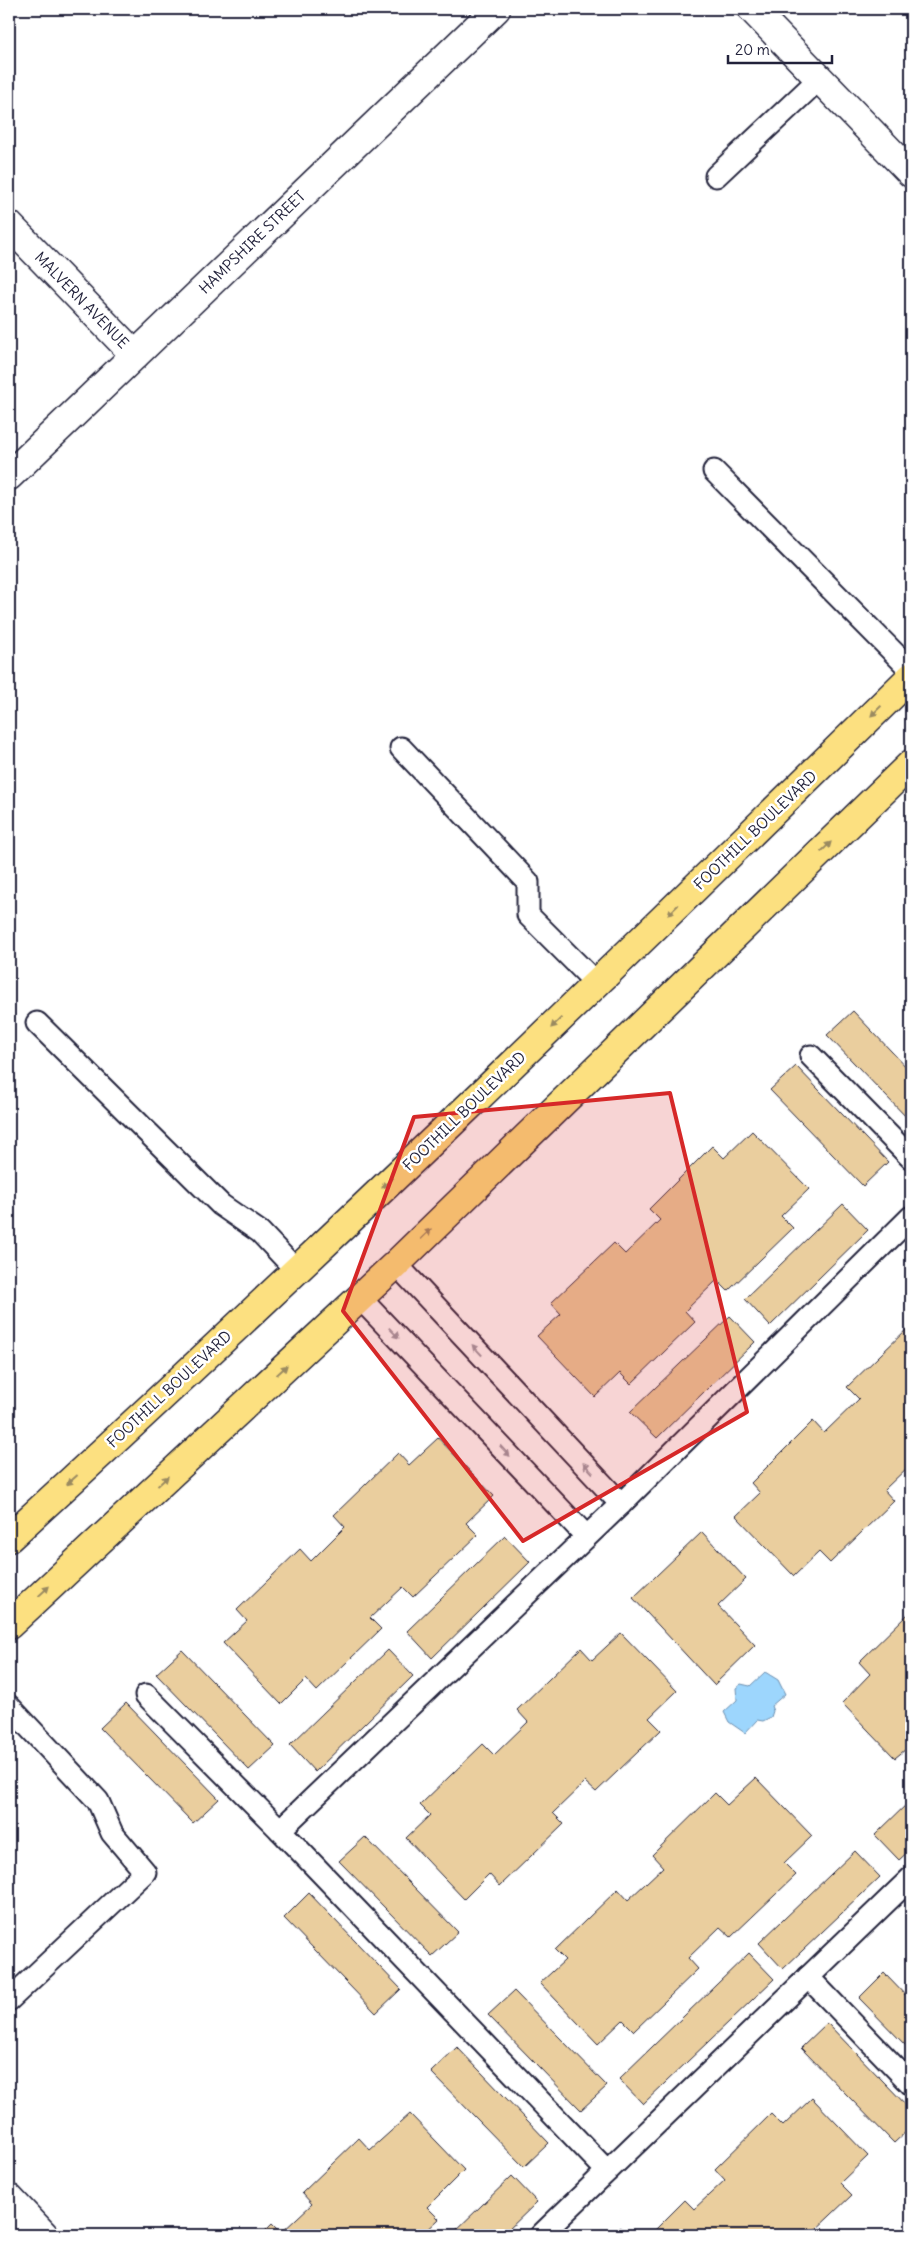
<svg xmlns="http://www.w3.org/2000/svg" width="920" height="2244" font-family="Delius,sans-serif">
<rect width="100%" height="100%" fill="#fff"/>
<filter id="ink" filterUnits="userSpaceOnUse"><feTurbulence type="fractalNoise" baseFrequency=".02" numOctaves="2"/><feDisplacementMap in="SourceGraphic" scale="10" xChannelSelector="R" yChannelSelector="G"/><feConvolveMatrix kernelMatrix="1 2 1 2 8 2 1 2 1" color-interpolation-filters="sRGB"/></filter>
<g filter="url(#ink)">
<path fill="#9dd6fd" stroke="#6c8eaf" d="M765,1672L778,1680L785,1694L771,1706L773,1711L771,1717L763,1721L757,1720L745,1733L729,1722L724,1712L737,1700L736,1688L741,1684L750,1686Z"/>
<g fill="#eace9e" stroke="#22223b">
<path d="M853,1011L911,1072V1122L827,1035Z"/>
<path d="M796,1066L888,1162L863,1186L770,1090Z"/>
<path d="M752,1131L809,1189L781,1216L793,1228L728,1291L717,1280L685,1311L695,1322L631,1384L620,1373L595,1397L537,1336L561,1314L551,1303L614,1243L625,1254L660,1220L649,1209L712,1146L724,1158Z"/>
<path d="M843,1204L868,1230L770,1326L745,1299Z"/>
<path d="M730,1316L755,1342L657,1438L630,1412Z"/>
<path d="M911,1325V1464L884,1490L894,1501L830,1563L819,1552L794,1576L736,1516L760,1493L751,1483L813,1421L824,1433L859,1399L847,1387Z"/>
<path d="M438,1438L494,1496L466,1523L478,1535L413,1597L403,1587L370,1618L381,1629L317,1691L306,1679L281,1704L223,1643L247,1621L237,1610L300,1549L311,1561L345,1527L334,1515L398,1453L409,1465Z"/>
<path d="M702,1532L746,1579L718,1606L755,1645L714,1685L633,1598Z"/>
<path d="M505,1536L530,1562L432,1658L407,1631Z"/>
<path d="M911,1611V1745L895,1758L842,1703L870,1674L859,1662Z"/>
<path d="M621,1633L677,1691L649,1718L661,1730L596,1792L585,1782L553,1813L564,1824L500,1886L489,1874L464,1899L406,1838L430,1815L420,1805L483,1744L494,1755L528,1722L517,1710L581,1648L592,1660Z"/>
<path d="M182,1650L275,1746L249,1770L156,1674Z"/>
<path d="M388,1650L413,1676L315,1772L290,1745Z"/>
<path d="M126,1703L219,1799L193,1823L100,1728Z"/>
<path d="M756,1778L812,1836L784,1863L796,1875L731,1937L720,1927L688,1958L698,1969L634,2031L623,2020L598,2044L540,1983L565,1960L555,1950L618,1889L628,1900L663,1867L652,1855L715,1793L727,1805Z"/>
<path d="M911,1800V1849L899,1860L875,1835Z"/>
<path d="M365,1837L458,1932L432,1956L339,1861Z"/>
<path d="M855,1851L880,1877L783,1969L759,1943Z"/>
<path d="M309,1893L401,1989L376,2013L284,1918Z"/>
<path d="M749,1953L774,1979L643,2104L619,2079Z"/>
<path d="M884,1973L911,2001V2051L859,1998Z"/>
<path d="M514,1991L607,2086L581,2110L488,2015Z"/>
<path d="M827,2023L911,2110V2127L894,2143L801,2048Z"/>
<path d="M457,2047L549,2143L524,2167L431,2072Z"/>
<path d="M812,2098L868,2156L840,2183L852,2195L810,2235H660L655,2230L685,2200L694,2209L725,2180L715,2169L771,2114L783,2126Z"/>
<path d="M410,2114L464,2170L427,2207L439,2219L422,2235H261L272,2224L281,2233L312,2204L302,2193L359,2138L370,2150Z"/>
<path d="M512,2176L537,2202L503,2235H451Z"/>
<path d="M620,2227L629,2235H611Z"/>
</g>
<g fill="none" stroke-linecap="round" stroke-linejoin="round">
<g stroke="#22223b" stroke-width="25">
<g id="lane">
<path d="M716,176L819,79"/>
<path d="M714,471L911,670"/>
<path d="M401,748L528,882V915L597,984"/>
<path d="M37,1023L221,1205L260,1232L296,1270"/>
<path d="M811,1056L911,1158"/>
<path d="M396,1264L621,1504"/>
<path d="M360,1298L586,1536"/>
<path d="M146,1695L280,1830"/>
<path d="M9,1706L98,1801L112,1833L145,1872L9,2000"/>
<path d="M808,1977L911,2084"/>
<path d="M607,2171L280,1830L621,1504L911,1217"/>
<path d="M9,2227L23,2213"/>
<path d="M541,2235L911,1878"/>
</g>
</g>
<g stroke="#22223b" stroke-width="31">
<g id="street">
<path d="M9,225L135,355"/>
<path d="M9,476L496,9"/>
</g>
</g>
<g stroke="#22223b" stroke-width="31">
<g id="secondary">
<path d="M752,9L911,173"/>
<path d="M9,2198L44,2235"/>
</g>
</g>
<g stroke="#22223b" stroke-width="31">
<g id="primary">
<path d="M9,1538C316,1257 614,968 911,677"/>
<path d="M9,1625L396,1264L911,764"/>
</g>
</g>
<use href="#lane" stroke="#fff" stroke-width="21"/>
<use href="#street" stroke="#fff" stroke-width="28"/>
<use href="#secondary" stroke="#fff" stroke-width="28"/>
<use href="#primary" stroke="#fce080" stroke-width="28"/>
</g>
<defs><path id="oneway-solid" d="M-6-.8H1V-3.2L6.5 0L1 3.2V.8H-6Z" transform="scale(1.25)"/></defs>
<g fill="#9a8a61">
<use href="#oneway-solid" transform="translate(876 711) rotate(136)"/>
<use href="#oneway-solid" transform="translate(826 847) rotate(-44)"/>
<use href="#oneway-solid" transform="translate(673 910) rotate(136)"/>
<use href="#oneway-solid" transform="translate(556 1023) rotate(136)"/>
<use href="#oneway-solid" transform="translate(387 1183) rotate(136)"/>
<use href="#oneway-solid" transform="translate(426 1234) rotate(-44)"/>
<use href="#oneway-solid" transform="translate(282 1370) rotate(-43)"/>
<use href="#oneway-solid" transform="translate(72 1480) rotate(138)"/>
<use href="#oneway-solid" transform="translate(163 1481) rotate(-43)"/>
<use href="#oneway-solid" transform="translate(44 1591) rotate(-43)"/>
</g>
<g fill="#9c9ca7">
<use href="#oneway-solid" transform="translate(394 1333) rotate(46)"/>
<use href="#oneway-solid" transform="translate(477 1350) rotate(-133)"/>
<use href="#oneway-solid" transform="translate(505 1451) rotate(47)"/>
<use href="#oneway-solid" transform="translate(588 1468) rotate(-133)"/>
</g>
</g>
<path fill="#d62828" fill-opacity="0.2" stroke="#d62828" stroke-width="4" stroke-linejoin="round" d="M670,1093L747,1412L523,1541L343,1311L414,1117Z"/>
<g text-anchor="middle" dominant-baseline="central" stroke-width="5" stroke-linejoin="round" paint-order="stroke">
<g font-size="15" fill="#22223b" stroke="#fff">
<text transform="translate(252 242) rotate(-44)">HAMPSHIRE STREET</text>
<text transform="translate(82 300) rotate(46)">MALVERN AVENUE</text>
<text transform="translate(755 830) rotate(-44)">FOOTHILL BOULEVARD</text>
<text transform="translate(464 1111) rotate(-44)">FOOTHILL BOULEVARD</text>
<text transform="translate(169 1389) rotate(-43)">FOOTHILL BOULEVARD</text>
</g>
</g>
<rect width="920" height="2244" fill="none" stroke="#fff" stroke-width="30"/>
<rect x="15" y="15" width="890" height="2214" fill="none" stroke="#22223b" stroke-width="2" filter="url(#ink)"/>
<path d="M728 55v8h104v-8" fill="none" stroke="#22223b" stroke-width="2.5"/>
<text x="735" y="55" font-size="15" fill="#22223b" stroke="#ffffff" stroke-width="4" paint-order="stroke">20 m</text>
</svg>
